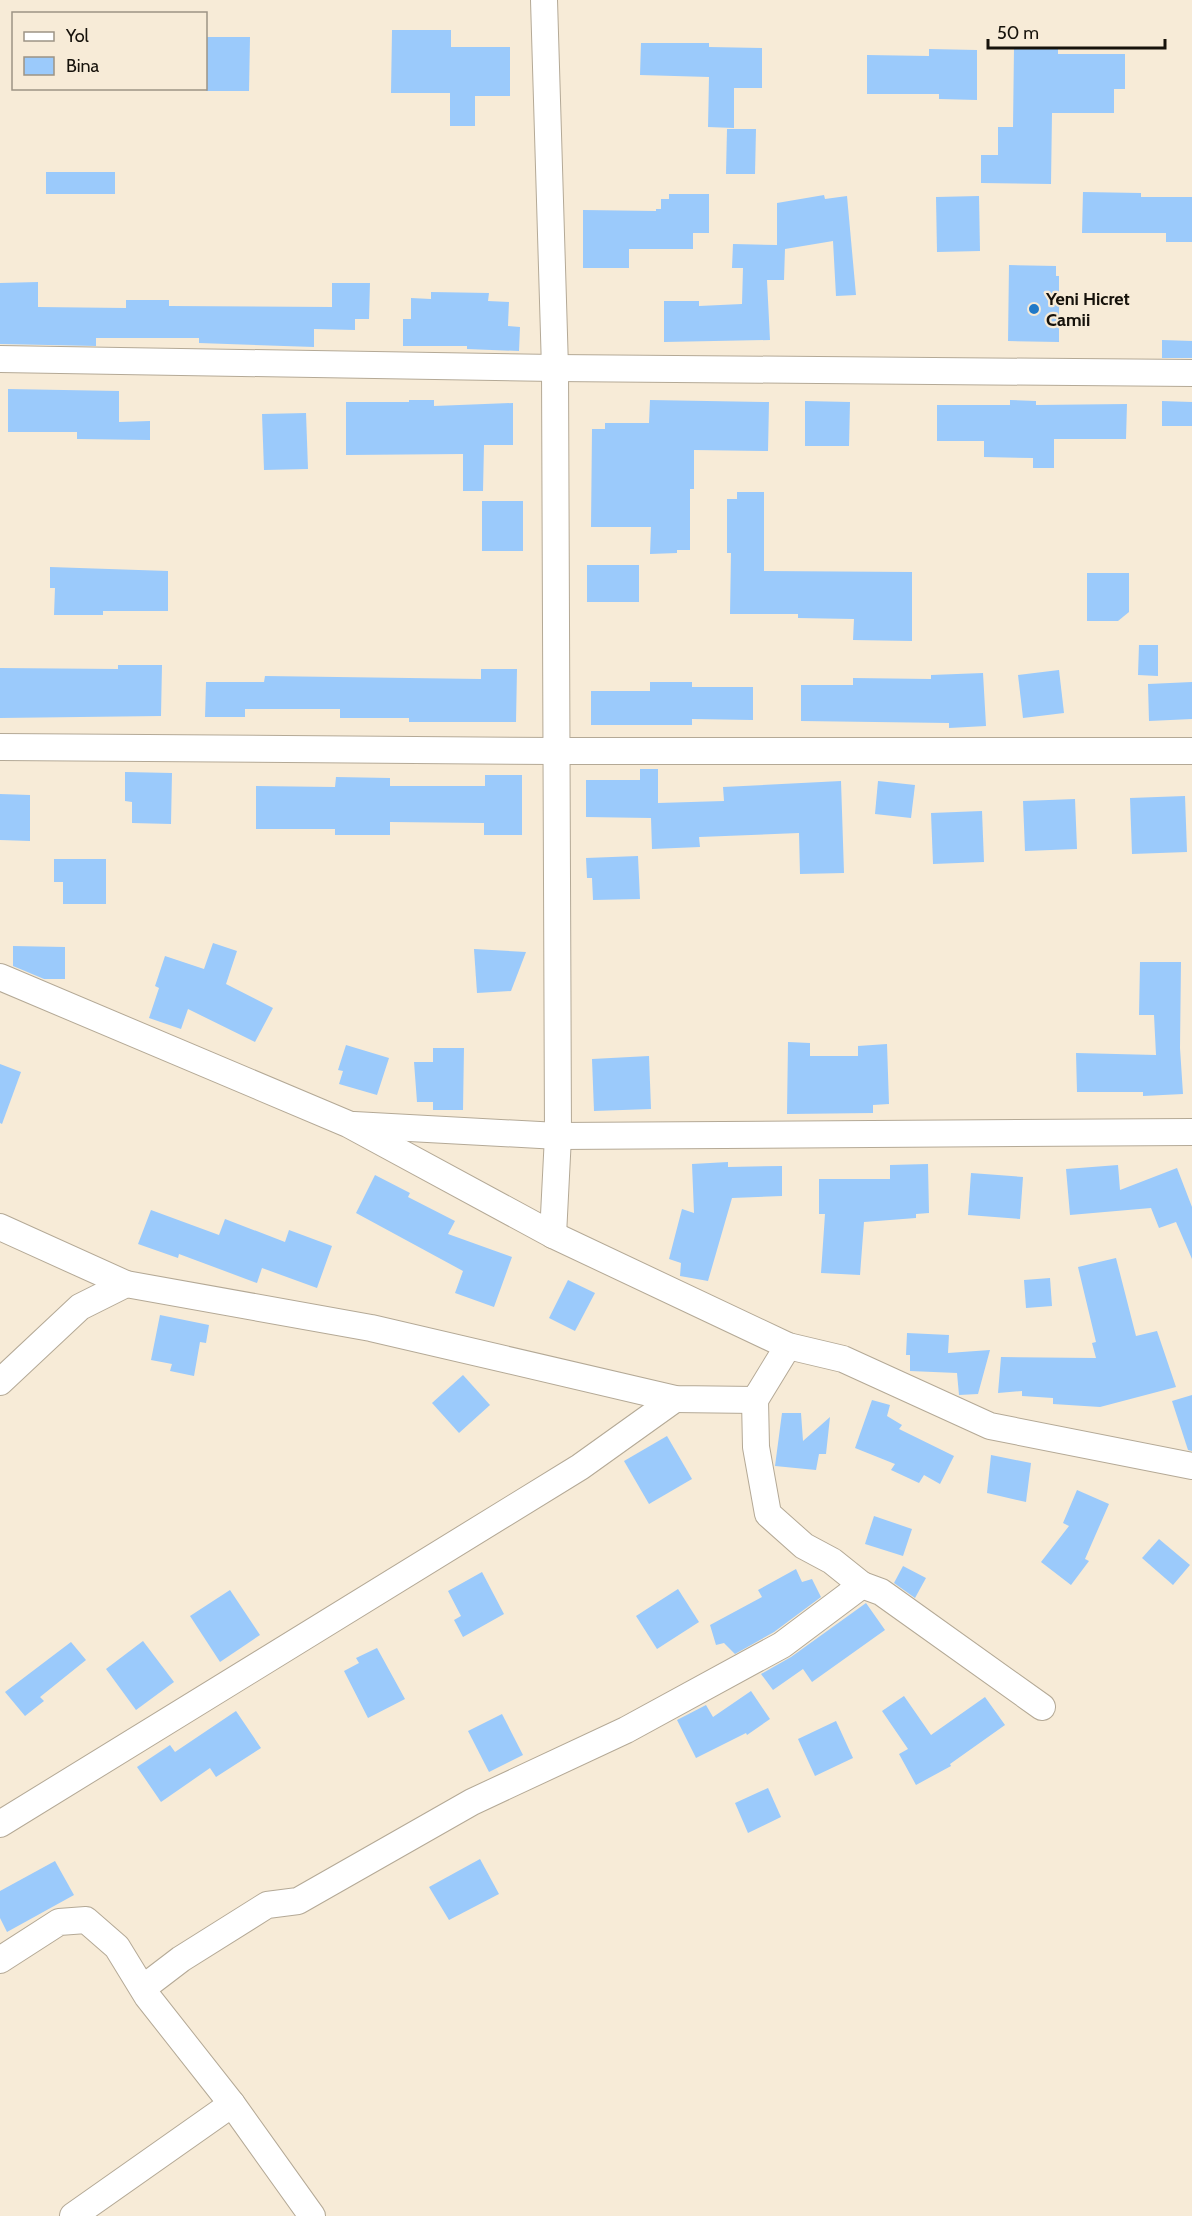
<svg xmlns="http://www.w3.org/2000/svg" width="1192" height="2216" font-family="Cabin,sans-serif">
<rect width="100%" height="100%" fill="#f7ebd7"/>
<g fill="#9bcafb">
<path d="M392,30H451V47H510V96H475V126H450V93H391Z"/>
<path d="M206,37H250L249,91H206Z"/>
<path d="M641,43H709V47L762,48V88H734V128L708,127L709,77L640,75Z"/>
<path d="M1014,48H1058V54H1125V89H1114V113H1052L1051,184L981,183V155H998V127H1013Z"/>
<path d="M929,49L977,50V100L939,99V94H867V55L929,56Z"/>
<path d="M727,129H756L755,174H726Z"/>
<rect x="46" y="172" width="69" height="22"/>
<path d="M1083,192L1141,193V197H1192V242H1166V233H1082Z"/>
<path d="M669,194H709V233H693V249H629V268H583V210L656,211V209H661V199H669Z"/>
<path d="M824,195L825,199L847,196L856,295L836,296L833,241L785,249L784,280H767L770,340L664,342V301H699V306L742,304L743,268H732L733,244L777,245V203Z"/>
<path d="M979,196L980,251L937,252L936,197Z"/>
<path d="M1009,265L1056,266V276H1059V342L1008,341Z"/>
<path d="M38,282V307L126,308V300H169V306L332,307V283H370L369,319H355V330L314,329V347L199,343V338H96V346L0,344V283Z"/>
<path d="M431,292L489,293L488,301L509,302L508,326L520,327L519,351L467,349V346H403V319H411V298L431,299Z"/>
<path d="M1162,340L1192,341V358H1162Z"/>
<path d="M8,389L119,391V422L150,421V440L77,439V432H8Z"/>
<path d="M409,400H434V406L513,403V445H484L483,491H463V454L346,455V402H409Z"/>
<path d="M650,400L769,402L768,451L694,450V489H690V550H677V553L650,554L651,527H591L592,429H605V423H649Z"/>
<path d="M1010,400L1036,401V405L1127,404L1126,439H1054V468H1033V458L984,457V441H937V405H1010Z"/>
<path d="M805,401L850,402L849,446H805Z"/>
<path d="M1162,401L1192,402V426H1162Z"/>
<path d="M306,413L308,469L264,470L262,414Z"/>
<path d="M737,492H764V571L912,572V641L853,640L854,619L798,618V614H730L731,553H727V499H737Z"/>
<rect x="482" y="501" width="41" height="50"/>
<rect x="587" y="565" width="52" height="37"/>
<path d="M50,567L168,571V611H103V615H54L55,588H50Z"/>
<path d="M1087,573H1129V612L1118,621H1087Z"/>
<path d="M1139,645H1158V676L1138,675Z"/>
<path d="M118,665H162L161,716L0,718V668L118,669Z"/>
<path d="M481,669H517L516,722H409V718H340V709H245V717H205L206,682H264L265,676L481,679Z"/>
<path d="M1059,670L1064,713L1023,718L1018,675Z"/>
<path d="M983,673L986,726L949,728V723L801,721V685H853V678L931,679V675Z"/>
<path d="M650,682H692V687H753V720L692,719V725H591V691H650Z"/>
<path d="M1192,682V719L1149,721L1148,684Z"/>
<path d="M640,769H658V803L724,801L723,787L841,781L844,873L800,874L799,833L699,837L700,847L652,849L651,818L586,817V780H640Z"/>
<path d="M125,772L172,773L171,824L132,823V802L125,801Z"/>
<path d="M485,775H522V835H484V823L390,822V835H335V829H256V786L335,787L336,777L390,778V786H485Z"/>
<path d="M878,781L915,785L911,818L875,814Z"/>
<path d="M0,794L30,795V841L0,840Z"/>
<path d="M1185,796L1187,852L1132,854L1130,798Z"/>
<path d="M1075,799L1077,849L1025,851L1023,801Z"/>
<path d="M982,811L984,862L933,864L931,813Z"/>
<path d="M638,856L640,899L593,900L592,878H587L586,858Z"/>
<path d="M54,859H106V904H63V882H54Z"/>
<path d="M213,943L237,951L226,984L273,1008L255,1042L188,1009L181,1029L149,1018L159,988L155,986L165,956L204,969Z"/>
<path d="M13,946L65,947V979H44L13,966Z"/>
<path d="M474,949L526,952L511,991L477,993Z"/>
<path d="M1140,962H1181L1180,1048L1183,1094L1143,1096V1092H1077L1076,1053L1156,1055L1154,1015H1139Z"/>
<path d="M788,1042L810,1043V1056H858V1046L887,1044L889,1104L873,1105V1113L787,1114Z"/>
<path d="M346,1045L389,1058L377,1095L339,1084L343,1071L338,1070Z"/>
<path d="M433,1048H464L463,1110H433V1102H417L414,1062H433Z"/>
<path d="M649,1056L651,1109L594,1111L592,1059Z"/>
<path d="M0,1064L21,1072L2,1124L0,1123Z"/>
<path d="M728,1162V1167L782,1166V1196L732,1198L708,1281L680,1276L681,1263L669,1259L682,1209L694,1213L692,1164Z"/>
<path d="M928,1164L929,1213L916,1214V1218L864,1222L860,1275L821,1273L825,1214H819V1179H890V1165Z"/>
<path d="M1118,1165L1120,1190L1177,1168L1192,1207V1259L1176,1222L1159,1228L1151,1208L1070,1215L1066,1169Z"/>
<path d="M971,1173L1023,1177L1020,1219L968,1215Z"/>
<path d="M375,1175L410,1193L408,1197L455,1221L448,1234L512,1257L494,1307L455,1293L463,1271L356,1213Z"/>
<path d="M151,1210L219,1235L225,1219L285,1242L289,1230L332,1246L317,1288L262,1268L257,1283L179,1254L178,1258L138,1244Z"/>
<path d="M1116,1258L1136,1336L1157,1331L1176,1387L1100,1407L1053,1404V1398L1022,1396V1391L998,1393L1001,1357L1096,1358L1092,1343L1096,1342L1078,1267Z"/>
<path d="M1050,1278L1052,1306L1026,1308L1024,1280Z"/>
<path d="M568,1280L595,1293L575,1331L549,1318Z"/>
<path d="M160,1315L209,1325L206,1343L200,1342L194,1376L170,1371L172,1364L151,1360Z"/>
<path d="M907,1333L949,1335L948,1353L990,1350L978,1394L959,1395L957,1373L910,1371V1355H906Z"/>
<path d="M463,1375L490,1405L459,1433L432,1403Z"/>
<path d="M1192,1395V1451L1188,1450L1172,1401Z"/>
<path d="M872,1400L890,1405L887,1416L902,1425L899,1429L954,1456L940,1484L924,1475L919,1483L891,1470L895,1464L855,1448Z"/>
<path d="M782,1413H801L803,1441L830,1417L826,1454H819L816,1470L775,1466Z"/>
<path d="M667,1436L692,1479L649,1504L624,1461Z"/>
<path d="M991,1455L1031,1463L1026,1502L987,1493Z"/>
<path d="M1077,1490L1109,1504L1085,1559L1089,1561L1071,1585L1041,1562L1069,1526L1063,1523Z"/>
<path d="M874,1516L912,1529L903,1556L865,1544Z"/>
<path d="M1159,1539L1190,1565L1173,1585L1142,1558Z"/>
<path d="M903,1566L926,1578L915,1598L894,1583Z"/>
<path d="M796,1569L802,1582L812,1579L821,1597L774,1632L735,1654L724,1643L716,1645L710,1625L762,1597L758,1590Z"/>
<path d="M482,1572L504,1614L463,1637L454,1620L461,1616L448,1591Z"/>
<path d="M678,1589L699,1622L657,1649L636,1616Z"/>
<path d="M230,1590L260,1635L220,1662L190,1616Z"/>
<path d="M866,1603L885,1630L812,1682L803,1669L773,1690L761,1674L791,1657Z"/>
<path d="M143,1641L174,1682L136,1710L106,1669Z"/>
<path d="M71,1642L86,1660L40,1697L44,1701L25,1716L5,1692Z"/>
<path d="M377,1648L405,1699L368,1718L344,1671L359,1663L356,1658Z"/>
<path d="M751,1691L770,1719L747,1735L746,1733L696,1758L677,1720L706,1705L713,1717Z"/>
<path d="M904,1696L931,1735L985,1697L1005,1725L950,1764L951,1766L916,1785L899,1754L908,1749L882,1711Z"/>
<path d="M236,1711L261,1748L216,1777L210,1768L161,1802L137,1767L170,1745L175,1752Z"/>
<path d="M502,1714L523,1755L489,1772L468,1731Z"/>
<path d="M836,1721L853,1758L815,1776L798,1739Z"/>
<path d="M768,1788L781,1817L748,1833L735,1803Z"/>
<path d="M480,1859L499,1894L449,1920L429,1887Z"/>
<path d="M55,1861L74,1895L7,1932L0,1918V1891Z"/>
</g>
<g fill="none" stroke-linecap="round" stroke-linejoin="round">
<g stroke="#b4a996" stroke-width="28">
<g id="street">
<path d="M544,0L555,368L558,1136L553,1235"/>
<path d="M0,359L555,368L1192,373"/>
<path d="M0,747L557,751H1192"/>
<path d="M0,977L348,1124L553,1235L788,1346L843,1359L990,1426L1192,1466"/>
<path d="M354,1125L558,1136L1192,1132"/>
<path d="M0,1227L126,1284"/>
<path d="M0,1382L80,1307L126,1284L371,1328L675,1399L755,1400L788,1346"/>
<path d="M862,1585L881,1592L1042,1707"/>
<path d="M0,1824L580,1467L675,1399"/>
<path d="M0,1960L59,1922L86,1920L117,1947L147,1996L232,2104L312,2216"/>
<path d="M143,1988L181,1959L267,1905L298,1901L472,1802L626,1730L782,1645L862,1585L832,1561L804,1546L768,1514L756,1447L755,1400"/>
<path d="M73,2216L232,2104"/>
</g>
</g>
<use href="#street" stroke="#fff" stroke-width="26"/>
</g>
<circle fill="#2179c7" stroke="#f7ebd7" stroke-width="2" cx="1034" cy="309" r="6"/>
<g text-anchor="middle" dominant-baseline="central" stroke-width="4.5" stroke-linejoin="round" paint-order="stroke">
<g font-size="18" font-weight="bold" fill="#16120b" stroke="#f7ebd7" text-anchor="start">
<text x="1046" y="299">Yeni Hicret<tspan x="1046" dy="21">Camii</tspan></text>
</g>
</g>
<rect x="12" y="12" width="195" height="78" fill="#f7ebd7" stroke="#9d9485" stroke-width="1.5"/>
<rect x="24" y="32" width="30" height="9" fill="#ffffff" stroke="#9d9485" stroke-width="1.5"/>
<text x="66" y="42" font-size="18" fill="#16120b">Yol</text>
<rect x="24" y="57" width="30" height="18" fill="#9bcafb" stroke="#9d9485" stroke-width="1.5"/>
<text x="66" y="72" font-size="18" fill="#16120b">Bina</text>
<path d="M988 39v9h177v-9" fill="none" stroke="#16120b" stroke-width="3"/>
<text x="997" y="39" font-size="18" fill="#16120b" stroke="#f7ebd7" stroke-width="4.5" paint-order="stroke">50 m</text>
</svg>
